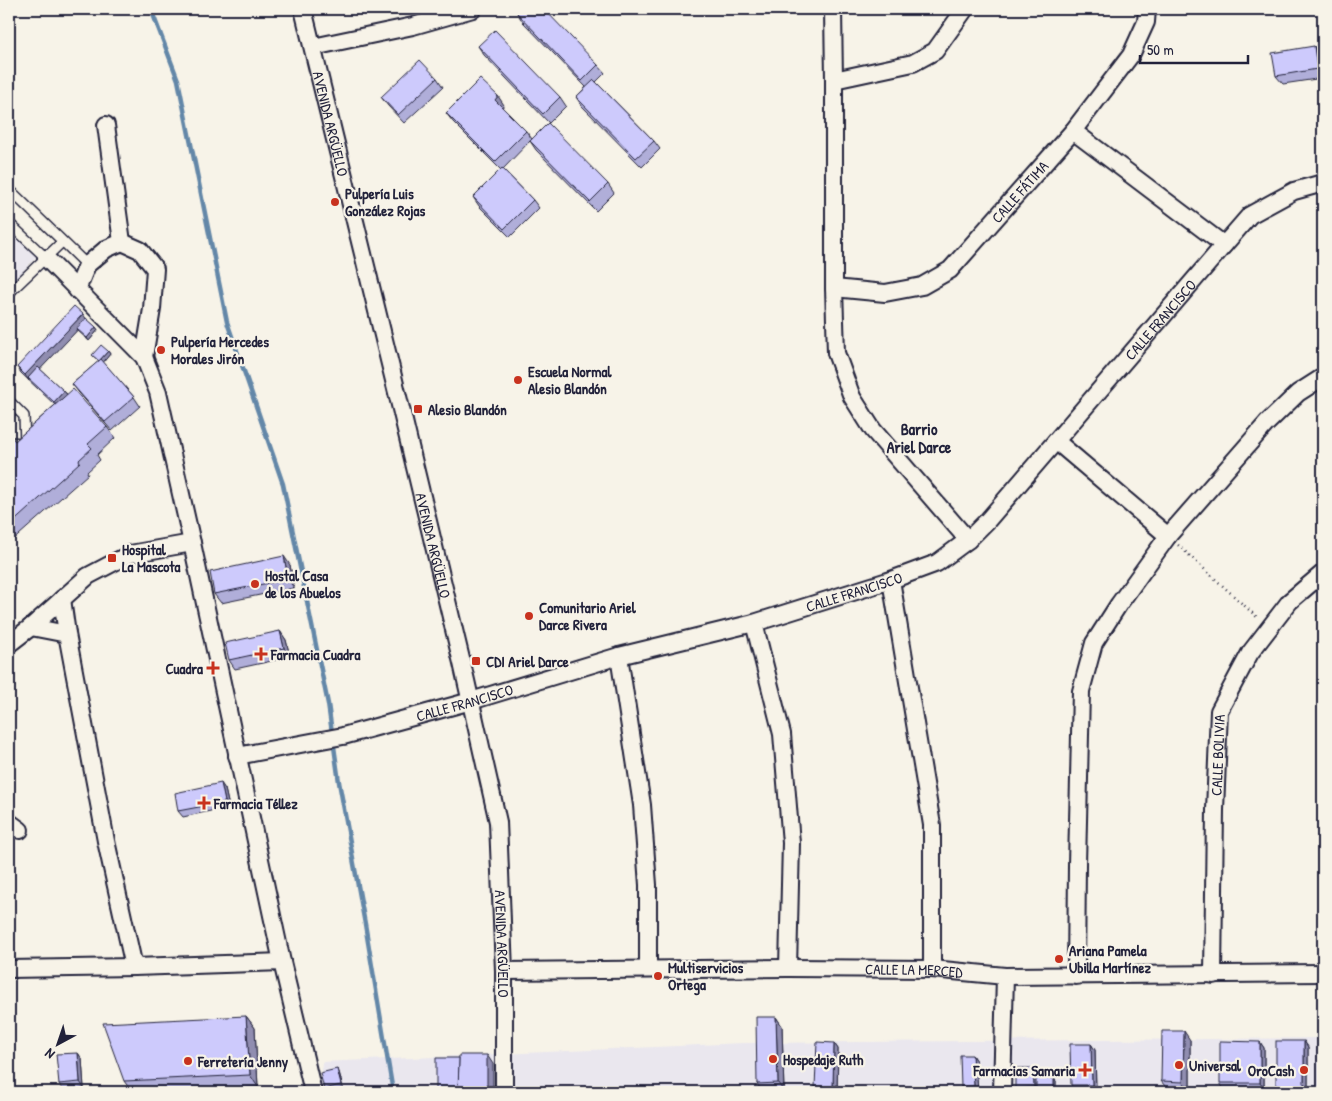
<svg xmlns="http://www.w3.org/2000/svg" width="1332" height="1101" font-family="'Patrick Hand',sans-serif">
<rect width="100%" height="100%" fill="#f7f3e8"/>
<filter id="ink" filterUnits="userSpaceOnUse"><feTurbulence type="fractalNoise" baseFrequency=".02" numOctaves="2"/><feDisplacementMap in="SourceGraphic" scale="10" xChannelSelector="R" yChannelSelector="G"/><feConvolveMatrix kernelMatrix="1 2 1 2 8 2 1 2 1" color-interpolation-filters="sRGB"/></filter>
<g filter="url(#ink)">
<g fill="#eae7ee">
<path d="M9,217L43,250L9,286Z"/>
<path d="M1323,1038V1092H320L322,1062L743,1043Z"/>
</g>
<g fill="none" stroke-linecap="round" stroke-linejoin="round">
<path stroke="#6487a8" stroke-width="4.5" d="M151,9L178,80L227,322L283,484L328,704L339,782L365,924L393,1092"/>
<g stroke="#22223b" stroke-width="12">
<g id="lane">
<path d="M9,189L87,265"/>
<path d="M9,223L46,258"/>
<path d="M9,293L62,242"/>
<path d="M9,401L24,416L25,443L9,442"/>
</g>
</g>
<g stroke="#22223b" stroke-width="20">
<g id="street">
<path id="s1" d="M303,9L402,413L462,663L498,822L504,971V1092"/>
<path d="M833,9L834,80V288L836,353L852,397L873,430L968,540"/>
<path d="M313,47L413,26L473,9"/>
<path d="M834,80L913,63L935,51L965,9"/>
<path d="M106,125L122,242"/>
<path d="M1073,131L1224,245"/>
<path d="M46,258L144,357L158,392L192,543L282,962L313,1092"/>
<path id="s2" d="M834,288L885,293L922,286L950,270L1073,131L1131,55L1146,22L1147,9"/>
<path d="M77,290L87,265L106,249L122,242L140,250L155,269L152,309L144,357"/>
<path d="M1056,441L1168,536"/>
<path d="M891,580L932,825V969"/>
<path d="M62,599L67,634L106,841L134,967"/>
<path d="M754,623L782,734L791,843L788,968"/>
<path d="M31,627L67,634"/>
<path d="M9,644L31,627L88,576L130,554L192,543"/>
<path d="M619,656L642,805L648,885V969"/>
<path id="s3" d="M237,756L343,736L471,701L619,656L754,623L891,580L937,563L968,540L988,520L1224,245L1250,215L1294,191L1323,183"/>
<path d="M9,822L20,830"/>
<path d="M9,969L134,967L282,962"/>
<path id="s4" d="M504,971L788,968L932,969L1005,976L1323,973"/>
<path id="s5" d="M1213,975L1215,810L1219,711L1250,653L1290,601L1323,573"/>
<path d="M1076,976L1077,865L1081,691L1094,643L1119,604L1168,536L1267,423L1298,393L1323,377"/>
<path d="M1002,1092L1005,976"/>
</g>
</g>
<path stroke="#22223b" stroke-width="2.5" stroke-dasharray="1 4" stroke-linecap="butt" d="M1178,545L1259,619"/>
<use href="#lane" stroke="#f7f3e8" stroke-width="9"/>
<use href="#street" stroke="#f7f3e8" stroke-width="16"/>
</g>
<g fill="#b0aed9" stroke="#22223b">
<path d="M517,13L598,65L605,73L596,82L654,141L660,149L642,167L582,106L576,97L586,87L523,22Z"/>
<path d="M478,46L560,97L566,106L549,123L484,55Z"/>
<path d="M1314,46L1320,55L1323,78L1283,84L1276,76Z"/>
<path d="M437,78L443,87L404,123L388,106L381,97Z"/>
<path d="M504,105L502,107L526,131L532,139L608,184L614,193L596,211L536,150L530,141L503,169L533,200L539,208L510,237L479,206L473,197L501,170L453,122L446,113Z"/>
<path d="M86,319L96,327L98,330L89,341L77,330L40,369L67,394L107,427L115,438L97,455L100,460L87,472L88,474L10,543L9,542V434L15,441L55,405L21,373L17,367Z"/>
<path d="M108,351L110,354L103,362L134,397L140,406L112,431L79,393L72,384L99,361L92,355Z"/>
<path d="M290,565L294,588L221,603L214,594Z"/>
<path d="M280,631L286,640L290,657L235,669L229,660Z"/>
<path d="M225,789L229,807L183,817L178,811Z"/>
<path d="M246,1016L255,1028L258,1087L132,1092L124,1081Z"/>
<path d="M776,1017L782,1026L784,1092H763L757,1084Z"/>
<path d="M1190,1040V1090H1168L1161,1081Z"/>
<path d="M1304,1041L1308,1047V1092H1280L1276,1086Z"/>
<path d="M1260,1042L1264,1048V1089H1224L1220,1083Z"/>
<path d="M834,1043L838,1049L837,1092H819L815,1087Z"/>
<path d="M1091,1044L1095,1050L1096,1091H1075L1071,1085Z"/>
<path d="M78,1053L82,1059L84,1088L63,1090L59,1084Z"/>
<path d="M972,1055L976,1061L978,1092H965L961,1087Z"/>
<path d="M337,1069L339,1072L343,1088L326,1092L324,1089Z"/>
<path d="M1038,1074V1078L1056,1081V1092H1018L1015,1088Z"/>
</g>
<g fill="#908db0" stroke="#22223b">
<path d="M1314,46L1320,55L1323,77L1317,69Z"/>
<path d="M498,96L504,105L501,109L495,100Z"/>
<path d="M83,314L87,320L30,380L28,378L29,381L25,375Z"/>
<path d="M96,327L98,330L89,341L87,338Z"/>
<path d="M108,351L110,354L102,364L99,361Z"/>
<path d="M64,391L68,396L58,408L54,402Z"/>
<path d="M284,556L290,565L294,588L288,579Z"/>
<path d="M280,631L286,640L290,657L284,648Z"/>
<path d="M221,783L225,789L229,807L225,802Z"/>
<path d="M246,1016L255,1028L258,1087L250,1075Z"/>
<path d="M776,1017L782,1026L784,1092L778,1083Z"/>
<path d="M1184,1031L1190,1040V1090L1183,1082Z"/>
<path d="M1304,1041L1308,1047V1092L1304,1086Z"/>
<path d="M1260,1042L1264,1048V1089L1260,1083Z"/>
<path d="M834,1043L838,1049L837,1092L833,1087Z"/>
<path d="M1091,1044L1095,1050L1096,1091L1092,1085Z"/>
<path d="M78,1053L82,1059L84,1088L80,1082Z"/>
<path d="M487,1055L493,1064V1092H481Z"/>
<path d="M972,1055L976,1061L978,1092L974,1086Z"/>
<path d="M1033,1068L1038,1074V1090H1036L1034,1087Z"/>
<path d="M337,1069L339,1072L343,1088L341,1085Z"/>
<path d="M1054,1078L1056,1081V1092L1054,1090Z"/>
</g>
<g fill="#cdcafc" stroke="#22223b">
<path d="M521,9H544L598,65L582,81L517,13Z"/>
<path d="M495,30L560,97L543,114L478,46Z"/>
<path d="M1314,46L1317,69L1276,76L1272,53Z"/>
<path d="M420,60L437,78L398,115L381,97Z"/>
<path d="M480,79L498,96L495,100L526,131L495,162L446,113Z"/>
<path d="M594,80L654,141L636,158L576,97Z"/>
<path d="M548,123L608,184L590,202L530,141Z"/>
<path d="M502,168L533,200L504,229L473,197Z"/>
<path d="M74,306L83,314L25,375L17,367Z"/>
<path d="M86,318L96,327L87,338L77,329Z"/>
<path d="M101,345L108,351L99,361L92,355Z"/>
<path d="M101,359L134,397L105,422L72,384Z"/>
<path d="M38,367L64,391L54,402L28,378Z"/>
<path d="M73,389L107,427L88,444L92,448L79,460L80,462L9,526V434L15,441Z"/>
<path d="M284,556L288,579L214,594L210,572Z"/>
<path d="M280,631L284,648L229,660L225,643Z"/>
<path d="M221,783L225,802L178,811L175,793Z"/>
<path d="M246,1016L250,1075L124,1081L103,1023Z"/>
<path d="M756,1017H776L778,1083L757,1084Z"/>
<path d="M1162,1031H1184L1183,1082L1161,1081Z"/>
<path d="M1220,1041L1260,1042V1083H1220Z"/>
<rect x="1276" y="1041" width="28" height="45"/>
<path d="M817,1042L834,1043L833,1087H815Z"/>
<path d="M1070,1044H1091L1092,1085H1071Z"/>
<path d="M78,1053L80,1082L59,1084L56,1054Z"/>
<path d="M459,1055H487V1085L481,1092H458Z"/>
<path d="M960,1055H972L974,1086L961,1087Z"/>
<path d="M436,1058H459L458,1092H436Z"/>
<path d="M1015,1068H1033L1034,1087L1015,1088Z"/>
<path d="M337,1069L341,1085L324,1089L320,1073Z"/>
<rect x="1036" y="1078" width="18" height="12"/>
</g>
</g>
<g fill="#c8321e" stroke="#f7f3e8" stroke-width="2">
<circle cx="335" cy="202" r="5"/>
<circle cx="161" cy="350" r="5"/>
<circle cx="518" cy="380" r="5"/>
<rect x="413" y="404" width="10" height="10" rx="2.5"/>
<rect x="107" y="553" width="10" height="10" rx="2.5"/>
<circle cx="255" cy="584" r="5"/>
<circle cx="529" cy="616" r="5"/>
<path d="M258.5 646.5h5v5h5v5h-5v5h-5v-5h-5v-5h5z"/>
<rect x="471" y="656" width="10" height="10" rx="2.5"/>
<path d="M210.5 660.5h5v5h5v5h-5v5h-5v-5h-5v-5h5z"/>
<path d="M201.5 795.5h5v5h5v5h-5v5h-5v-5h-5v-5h5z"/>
<circle cx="1059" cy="959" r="5"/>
<circle cx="658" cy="976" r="5"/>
<circle cx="773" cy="1059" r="5"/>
<circle cx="188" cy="1061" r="5"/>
<circle cx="1179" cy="1065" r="5"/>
<path d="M1082.5 1062.5h5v5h5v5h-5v5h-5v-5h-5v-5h5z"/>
<circle cx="1304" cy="1070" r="5"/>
</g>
<g text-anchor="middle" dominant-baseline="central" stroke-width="4.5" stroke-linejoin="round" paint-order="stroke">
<g font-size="15" fill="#22223b" stroke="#f7f3e8">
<text stroke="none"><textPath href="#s1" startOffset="118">AVENIDA ARGÜELLO</textPath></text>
<text stroke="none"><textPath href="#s2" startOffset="226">CALLE FÁTIMA</textPath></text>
<text stroke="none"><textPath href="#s3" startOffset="1058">CALLE FRANCISCO</textPath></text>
<text stroke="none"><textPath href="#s1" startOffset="552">AVENIDA ARGÜELLO</textPath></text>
<text stroke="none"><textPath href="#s3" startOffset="639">CALLE FRANCISCO</textPath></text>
<text stroke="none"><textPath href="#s3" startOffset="234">CALLE FRANCISCO</textPath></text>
<text stroke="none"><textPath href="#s5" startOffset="220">CALLE BOLIVIA</textPath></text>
<text stroke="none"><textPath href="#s1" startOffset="958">AVENIDA ARGÜELLO</textPath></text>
<text stroke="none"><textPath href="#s4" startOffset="410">CALLE LA MERCED</textPath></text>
</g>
<g font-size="15" font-weight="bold" fill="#22223b" stroke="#f7f3e8" text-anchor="start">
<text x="345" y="193">Pulpería Luis<tspan x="345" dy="17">González Rojas</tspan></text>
<text x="171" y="341">Pulpería Mercedes<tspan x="171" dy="17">Morales Jirón</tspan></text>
<text x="528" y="371">Escuela Normal<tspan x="528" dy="17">Alesio Blandón</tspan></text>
<text x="428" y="409">Alesio Blandón</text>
<text x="122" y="549">Hospital<tspan x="122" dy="17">La Mascota</tspan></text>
<text x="265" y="575">Hostal Casa<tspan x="265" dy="17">de los Abuelos</tspan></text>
<text x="539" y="607">Comunitario Ariel<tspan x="539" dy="17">Darce Rivera</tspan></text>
<text x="271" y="654">Farmacia Cuadra</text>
<text x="486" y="661">CDI Ariel Darce</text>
<text x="203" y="668" text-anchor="end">Cuadra</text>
<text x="214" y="803">Farmacia Téllez</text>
<text x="1069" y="950">Ariana Pamela<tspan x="1069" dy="17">Ubilla Martínez</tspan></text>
<text x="668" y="967">Multiservicios<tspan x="668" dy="17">Ortega</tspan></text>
<text x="783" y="1059">Hospedaje Ruth</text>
<text x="198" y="1061">Ferretería Jenny</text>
<text x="1189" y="1065">Universal</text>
<text x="1075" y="1070" text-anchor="end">Farmacias Samaria</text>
<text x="1294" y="1070" text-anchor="end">OroCash</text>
</g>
<g font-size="16" font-weight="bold" fill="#22223b" stroke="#f7f3e8">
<text x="919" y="429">Barrio<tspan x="919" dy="18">Ariel Darce</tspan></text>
</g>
</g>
<rect width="1332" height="1101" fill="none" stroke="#f7f3e8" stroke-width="30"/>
<rect x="15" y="15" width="1302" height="1071" fill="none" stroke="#22223b" stroke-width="2" filter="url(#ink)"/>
<g transform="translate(58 1044) rotate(220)" stroke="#f7f3e8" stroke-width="4" paint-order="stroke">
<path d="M0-4L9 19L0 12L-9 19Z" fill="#22223b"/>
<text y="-8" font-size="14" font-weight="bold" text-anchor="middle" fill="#22223b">N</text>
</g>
<path d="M1140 55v8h108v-8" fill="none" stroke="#22223b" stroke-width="2.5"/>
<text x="1147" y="55" font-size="15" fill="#22223b" stroke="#f7f3e8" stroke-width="4" paint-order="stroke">50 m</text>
</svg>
